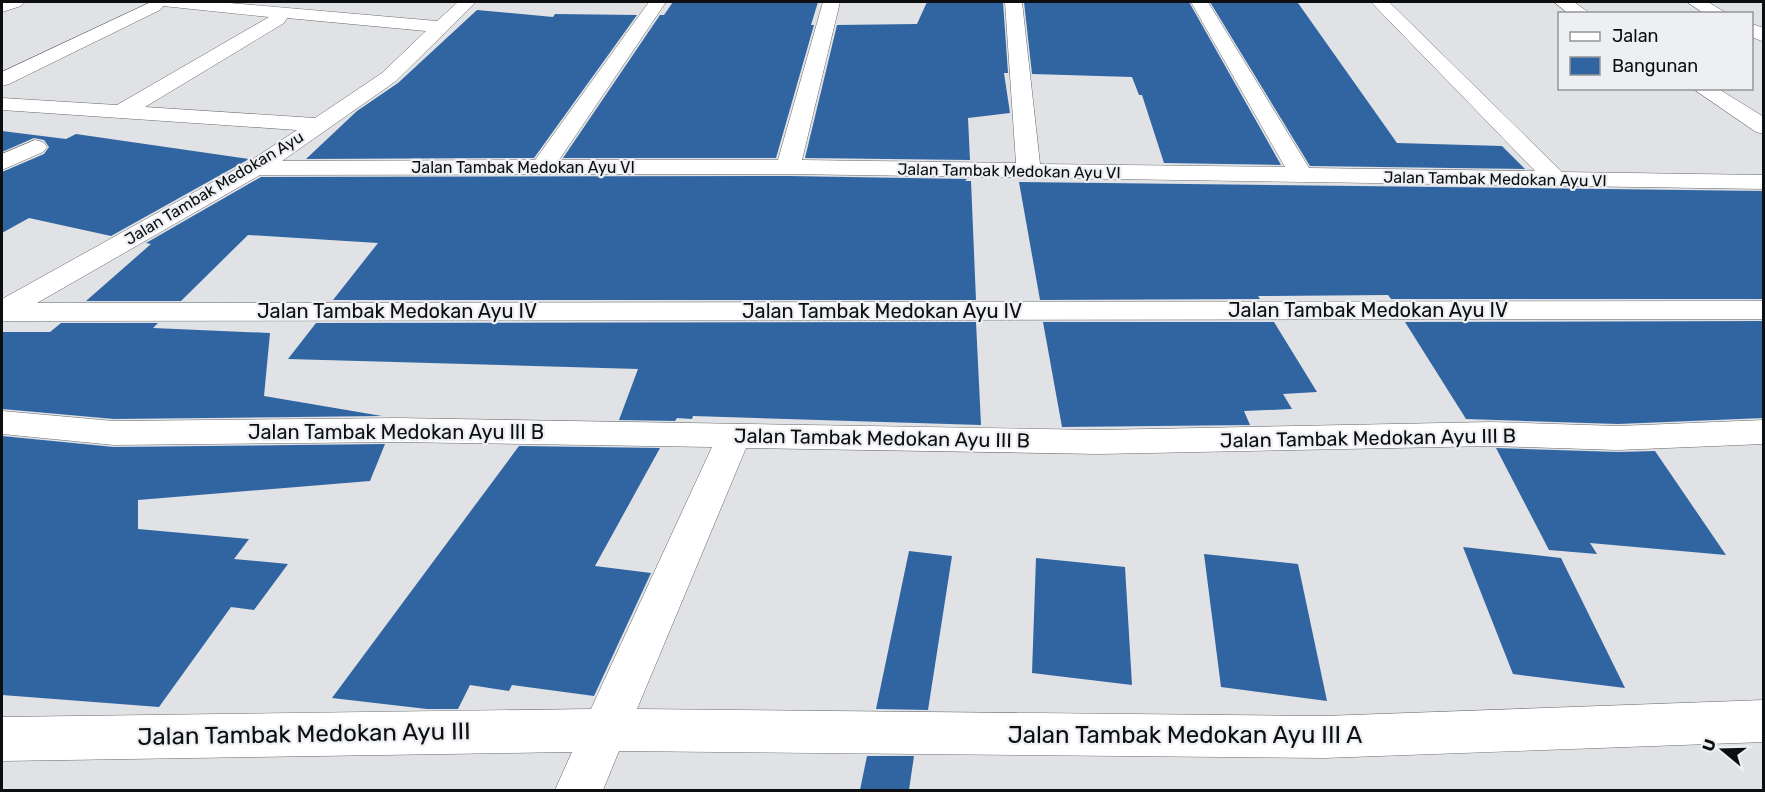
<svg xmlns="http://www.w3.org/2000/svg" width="1765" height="792" font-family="Rubik,sans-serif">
<rect width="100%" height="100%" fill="#e0e2e5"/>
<g fill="#3165a2">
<path d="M673,2H818L811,25H814L776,158H563L660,15H664Z"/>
<path d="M927,2H1003L1008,73H1004L1010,113L968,118L970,160L805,158L837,25L917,24Z"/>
<path d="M1024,2H1189L1281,165L1164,163L1142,95H1139L1132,77L1032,74Z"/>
<path d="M1210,2L1298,3L1397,143L1502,146L1525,169L1310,166Z"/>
<path d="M477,10L553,17L555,14L637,15L534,158L306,159L357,111L398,83Z"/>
<path d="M2,131L66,139L76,134L249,159L111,236L29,218L2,233V172L44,154L49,147L44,140L34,138L2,152Z"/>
<path d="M788,176L967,179L965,181H971L976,300H333L378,243L248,235L181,301H86L151,244L146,243L261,177Z"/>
<path d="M1019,182L1764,191V299H1391L1388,295L1258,296L1260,299L1040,300Z"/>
<path d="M1764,321V418L1618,424L1466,419L1405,322Z"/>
<path d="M976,322L981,425L693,416L692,419L677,418L675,421L619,420L638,369L288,359L316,323Z"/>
<path d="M1043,322H1274L1317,392L1283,394L1292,409L1244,411L1250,425L1062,427Z"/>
<path d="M61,323H158L153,328L270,333L264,396L382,416L114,419L2,409V332H50Z"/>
<path d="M2,436L114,447L385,444L370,481L138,500V529L249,539L234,559L288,564L254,610L231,607L159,707L2,695Z"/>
<path d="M519,446L660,448L595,566L651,573L594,696L512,685L509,691L470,685L458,709H427L332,698Z"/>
<path d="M1496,448L1618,452L1655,451L1726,555L1590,543L1597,554L1549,550Z"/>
<path d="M1463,547L1561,558L1625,688L1513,674Z"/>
<path d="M909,551L952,556L928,710L876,709Z"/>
<path d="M1204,554L1298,564L1327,701L1221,687Z"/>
<path d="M1036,558L1125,567L1132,685L1032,673Z"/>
<path d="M867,756H914L909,790H860Z"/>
</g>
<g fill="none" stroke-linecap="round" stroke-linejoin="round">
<g stroke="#66686a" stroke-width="1">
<g id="minor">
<path d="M2,2H24L21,6L2,12Z"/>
<path d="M151,2H218L437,21L458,2H476L396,81L282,161L535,160L649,2H666L559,160H778L823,2H840L802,160L1016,163L1005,2H1022L1040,164L1285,167L1191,2H1208L1309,168L1535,171L1371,2H1389L1562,172L1764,175V189L788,174L260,175L37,303L1764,301V319L2,321V299L247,163L297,130L2,110V98L117,105L269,17L163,6L160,10L9,84L2,86V72ZM287,18L426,31L382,73L315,118L145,107L284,23Z"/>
<path d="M1554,2H1574L1591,14H1569Z"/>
<path d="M1687,2H1708L1728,14H1705Z"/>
<path d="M1752,24L1764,28V42L1752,37Z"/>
<path d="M1692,88H1717L1764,117V134L1756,132Z"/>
<path d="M35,140L43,142L47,147L43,152L2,170V154Z"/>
<path d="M2,411L114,421L397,418L1099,430L1491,422L1618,426L1764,420V444L1618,450L1491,446L1099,454L746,448L637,709L1324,716L1764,700V742L1324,758L619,751L603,790H555L572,752L2,761V717L591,709L712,447L397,442L114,445L2,434Z"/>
</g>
</g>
<use href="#minor" fill="#fff" fill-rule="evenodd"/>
</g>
<g text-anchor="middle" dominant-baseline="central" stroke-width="4.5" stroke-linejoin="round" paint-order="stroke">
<g font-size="16" fill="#0d0e0f" stroke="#edeff2">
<text x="523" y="167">Jalan Tambak Medokan Ayu VI</text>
<text transform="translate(1009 171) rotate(1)">Jalan Tambak Medokan Ayu VI</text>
<text transform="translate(1495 179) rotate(1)">Jalan Tambak Medokan Ayu VI</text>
<text transform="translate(214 188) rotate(-31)">Jalan Tambak Medokan Ayu</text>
</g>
<g font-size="20" fill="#0d0e0f" stroke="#edeff2">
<text x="1368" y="310">Jalan Tambak Medokan Ayu IV</text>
<text x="397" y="311">Jalan Tambak Medokan Ayu IV</text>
<text x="882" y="311">Jalan Tambak Medokan Ayu IV</text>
<text x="396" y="432">Jalan Tambak Medokan Ayu III B</text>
<text transform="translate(882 438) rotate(1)">Jalan Tambak Medokan Ayu III B</text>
<text transform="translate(1368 438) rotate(-1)">Jalan Tambak Medokan Ayu III B</text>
</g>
<g font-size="24" fill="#0d0e0f" stroke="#edeff2">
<text transform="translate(304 734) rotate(-1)">Jalan Tambak Medokan Ayu III</text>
<text x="1185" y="735">Jalan Tambak Medokan Ayu III A</text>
</g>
</g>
<rect width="1765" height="792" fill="none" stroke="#0d0e0f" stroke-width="6"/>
<rect x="1558" y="12" width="195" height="78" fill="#edeff2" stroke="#939597" stroke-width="1.5"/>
<rect x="1570" y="32" width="30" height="9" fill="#ffffff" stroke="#939597" stroke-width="1.5"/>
<text x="1612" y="42" font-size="18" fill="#0d0e0f">Jalan</text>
<rect x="1570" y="57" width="30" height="18" fill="#3165a2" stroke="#939597" stroke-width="1.5"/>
<text x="1612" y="72" font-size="18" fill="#0d0e0f">Bangunan</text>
<g transform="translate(1723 750) rotate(289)" stroke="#edeff2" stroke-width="4.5" paint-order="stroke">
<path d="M0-4.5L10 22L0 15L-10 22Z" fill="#0d0e0f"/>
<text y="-9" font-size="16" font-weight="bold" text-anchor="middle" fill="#0d0e0f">U</text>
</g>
</svg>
